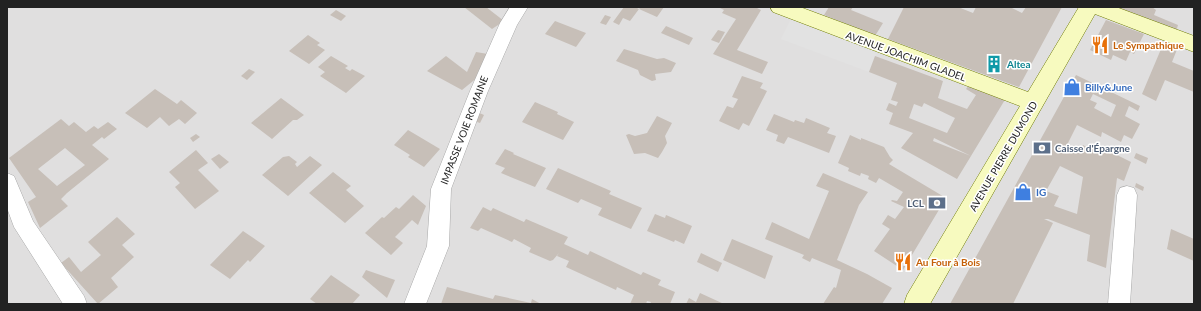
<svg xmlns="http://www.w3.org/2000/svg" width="1201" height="311" font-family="Lato,sans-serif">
<rect width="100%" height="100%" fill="#f2efe9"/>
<rect fill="#e0dfdf" x="7" y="7" width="1187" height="297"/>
<path fill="#e2e2e2" d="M794,13L880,46L869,72L781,39Z"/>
<g fill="#c7bfb8" fill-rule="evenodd">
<path d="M464,7H486L504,21L492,29Z"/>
<path d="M624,7H635L639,9L641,7H664L657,17L639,9L630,21L623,18L619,25L613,22Z"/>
<path d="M718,7H755L761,10L737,50L768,62L762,74L713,54L736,19L722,13L724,10Z"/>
<path d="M829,7H853L851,10L883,23L875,36L824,15Z"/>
<path d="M904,7H958L973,13L976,7H1010L1022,13L1026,7H1062L1019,87L888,39Z"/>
<path d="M1111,7H1152L1156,10L1154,15L1178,25L1176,32Z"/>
<path d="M336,10L346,16L341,21L330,15Z"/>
<path d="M605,15L611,17L606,25L600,23Z"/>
<path d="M1106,20L1144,34L1134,54L1130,52L1126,61L1113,55L1111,60L1090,50Z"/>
<path d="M555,21L586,33L576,47L545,34Z"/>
<path d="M666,26L682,33L693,38L689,45L661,33Z"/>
<path d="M718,30L725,32L719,43L711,40Z"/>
<path d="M308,35L320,43L317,45L325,50L309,64L289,51Z"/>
<path d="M1164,42L1178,47L1172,62L1194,71V92L1165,80L1156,101L1142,94Z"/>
<path d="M624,49L657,59L664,58L676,63L671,72L655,74L656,80L652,81L640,75L638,70L616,61Z"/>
<path d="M476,52L488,54L478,77L462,90L427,71L446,56L467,72Z"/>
<path d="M331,56L348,66L345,68L350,71L352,69L365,76L346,93L320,76L325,72L318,67Z"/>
<path d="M875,56L943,81L938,98L967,109L976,95L966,89L970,84L1006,98L971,156L934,138L933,141L971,156L957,179L901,148L913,133L889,124L893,113L886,110L889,103L896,106L898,102L891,100L897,83L869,72ZM924,103L955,118L947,133L909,118L914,104L922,107Z"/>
<path d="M249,69L255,72L247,80L241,76Z"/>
<path d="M1076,75L1140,106L1138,111L1129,106L1125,116L1140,124L1132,139L1124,135L1121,142L1102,132L1101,137L1077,125L1067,145L1079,153L1083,145L1092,150L1095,144L1131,162L1124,181L1117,178L1106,268L1087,261L1090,235L1048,219H1044L1053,223L1013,304H950ZM1093,94L1116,105L1111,117L1094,108L1097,103L1090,100ZM1060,166L1083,177L1077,214L1054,206L1059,196L1046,191Z"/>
<path d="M742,76L763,83L760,88L767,91L749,126L743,123L739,130L719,121L727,106L733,108L738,99L732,97Z"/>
<path d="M155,89L177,104L181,100L197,113L185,124L179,119L169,126L160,117L147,128L125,113Z"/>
<path d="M281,98L304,115L297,120H293L272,139L251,123Z"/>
<path d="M535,102L558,112L557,114L574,122L563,140L522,122Z"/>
<path d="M475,111L484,115L480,123L471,120Z"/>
<path d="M774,114L794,122L795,120L804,123L806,118L830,128L827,133L836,136L829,153L788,137L784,144L776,141L778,135L766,130Z"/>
<path d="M657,116L672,123L665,136L667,143L662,152L658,158L645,153L634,154L626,135L629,134L635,136L647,133Z"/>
<path d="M61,119L69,126L74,122L86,132L94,126L98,129L108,122L117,129L104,139L102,137L92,145L109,159L67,193L61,199L68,206L40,228L28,202L36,197L9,158ZM65,148L85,165L57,186L38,169Z"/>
<path d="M408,130L440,149L424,167L408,157L410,155L394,145Z"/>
<path d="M196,134L200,137L193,142L190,138Z"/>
<path d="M850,135L861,140V138L884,147L890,157L893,160L889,164L946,198L903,270L874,251L890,229L882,224L888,215L895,219L904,207L891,201L892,200L897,201L903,192L879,178L876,183L868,179L869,176L861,173L860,176L848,171L849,168L838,163Z"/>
<path d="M505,149L514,153L513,154L546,168L535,187L501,173L505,168L495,164Z"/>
<path d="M196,150L208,163L198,170L219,191L195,209L175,187L180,183L169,172Z"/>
<path d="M1136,153L1148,158L1146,164L1134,158Z"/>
<path d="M219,154L229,162L220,169L211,159Z"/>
<path d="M289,156L297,162L295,164L297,167L310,156L322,165L288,196L262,175L283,157Z"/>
<path d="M558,168L611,191L609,194L642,208L631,229L598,215L602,208L581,199L578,203L546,189Z"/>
<path d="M333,172L351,186L346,190L364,206L345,223L309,193Z"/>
<path d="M823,173L868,192L859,205L837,260L867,274L892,288L882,304H823L834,287L836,288L841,270L812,258L810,262L802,258L804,255L765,239L772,222L809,239L829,191L816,186Z"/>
<path d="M1136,183L1144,187L1143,191L1135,187Z"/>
<path d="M413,195L426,206L418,225L412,220L395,237L403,243L391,255L365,233L382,217L384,218L396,207L399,209Z"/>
<path d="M483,207L491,211L493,208L524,222L526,219L568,237L564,244L575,249L588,255L590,251L641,275L643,272L661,280L658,285L675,292L670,304H650L651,302L647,301L646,304H630L634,295L617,287L616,290L566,267L569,261L557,256L559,253L553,260L550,261L529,252L531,248L514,239L512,242L481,228L478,231L470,228Z"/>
<path d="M655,214L665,218L666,215L692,226L684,244L675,240L674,242L647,231Z"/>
<path d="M117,217L135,234L122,245L134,257L111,278L118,287L98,304L61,263L69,257L81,272L101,255L88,242Z"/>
<path d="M1171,229L1194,239V261L1167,249Z"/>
<path d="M243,231L265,246L250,262L248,260L230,279L210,265Z"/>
<path d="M732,239L773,256L765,279L723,260Z"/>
<path d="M701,253L722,263L718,272L697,262Z"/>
<path d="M366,270L395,280L387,298L362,277Z"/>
<path d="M331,275L360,295L352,304H317L310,299Z"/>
<path d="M447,287L493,299L495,295L531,303L532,299L541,304H441Z"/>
<path d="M700,293L724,304H686L689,298L696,302Z"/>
</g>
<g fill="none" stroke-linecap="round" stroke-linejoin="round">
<g stroke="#a9a9a9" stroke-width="1">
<g id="street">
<path d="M510,7H528L517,25L488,91L451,189L449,246L426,304H404L427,246L431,189L470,91L500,23Z"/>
<path d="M7,173L14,176L33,221L84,296L87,304H63L14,227L7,208Z"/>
<path d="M1127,186L1134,188L1137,195L1130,304H1108L1117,195L1120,188Z"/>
</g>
</g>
<g stroke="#707d05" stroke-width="1">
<path id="secondary" d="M770,7H800L1028,92L1079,7H1116L1194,36V52L1095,14L930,304H904L907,295L1020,106L773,12Z"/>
</g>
<use href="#street" fill="#fff" fill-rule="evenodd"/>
<use href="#secondary" fill="#f7fabf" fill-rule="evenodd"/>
</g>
<defs>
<g id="restaurant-bare" transform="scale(1.38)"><path d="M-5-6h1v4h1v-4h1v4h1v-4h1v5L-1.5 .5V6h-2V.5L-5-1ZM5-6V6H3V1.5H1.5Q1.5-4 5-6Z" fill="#e8710a" stroke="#fff" stroke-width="2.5" paint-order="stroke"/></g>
<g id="building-bare" transform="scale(1.38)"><path d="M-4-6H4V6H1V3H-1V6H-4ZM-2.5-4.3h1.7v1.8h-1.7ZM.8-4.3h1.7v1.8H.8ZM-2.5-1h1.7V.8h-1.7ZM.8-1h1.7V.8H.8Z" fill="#0f9aa8" stroke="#fff" stroke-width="2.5" paint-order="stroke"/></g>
<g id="shop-bare" transform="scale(1.38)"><path d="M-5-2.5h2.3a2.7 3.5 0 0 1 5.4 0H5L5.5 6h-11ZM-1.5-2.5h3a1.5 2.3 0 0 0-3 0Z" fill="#3f7fe0" stroke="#fff" stroke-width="2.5" paint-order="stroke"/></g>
<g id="bank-bare" transform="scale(1.38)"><path d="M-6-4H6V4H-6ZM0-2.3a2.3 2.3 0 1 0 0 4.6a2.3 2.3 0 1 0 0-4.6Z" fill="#5c6f8a" stroke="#fff" stroke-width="2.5" paint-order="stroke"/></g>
</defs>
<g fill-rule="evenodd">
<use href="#restaurant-bare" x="1100" y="45"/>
<use href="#building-bare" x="994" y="64"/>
<use href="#shop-bare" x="1072" y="87"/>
<use href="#bank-bare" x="1042" y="148"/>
<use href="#shop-bare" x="1023" y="192"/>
<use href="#bank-bare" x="937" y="203"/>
<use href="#restaurant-bare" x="903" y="262"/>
</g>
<g text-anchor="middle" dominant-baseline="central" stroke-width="3" stroke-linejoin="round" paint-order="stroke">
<g font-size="10" font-weight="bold" fill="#c56008" stroke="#fff" text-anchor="start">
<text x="1113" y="45">Le Sympathique</text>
<text x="916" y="262">Au Four à Bois</text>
</g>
<g font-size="10" fill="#222" stroke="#fff">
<text transform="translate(906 56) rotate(20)">AVENUE JOACHIM GLADEL</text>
<text transform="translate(464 130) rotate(-69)">IMPASSE VOIE ROMAINE</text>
<text transform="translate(1003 156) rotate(-60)">AVENUE PIERRE DUMOND</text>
</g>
<g font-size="10" font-weight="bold" fill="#0d838f" stroke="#fff" text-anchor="start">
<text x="1007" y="64">Altea</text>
</g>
<g font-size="10" font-weight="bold" fill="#366cbe" stroke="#fff" text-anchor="start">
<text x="1085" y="87">Billy&amp;June</text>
<text x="1036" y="192">IG</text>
</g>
<g font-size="10" font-weight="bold" fill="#4e5e75" stroke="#fff" text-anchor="start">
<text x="1055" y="148">Caisse d'Épargne</text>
<text x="924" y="203" text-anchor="end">LCL</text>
</g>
</g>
<rect width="1201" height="311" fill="none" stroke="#222222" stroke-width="16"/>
</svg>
